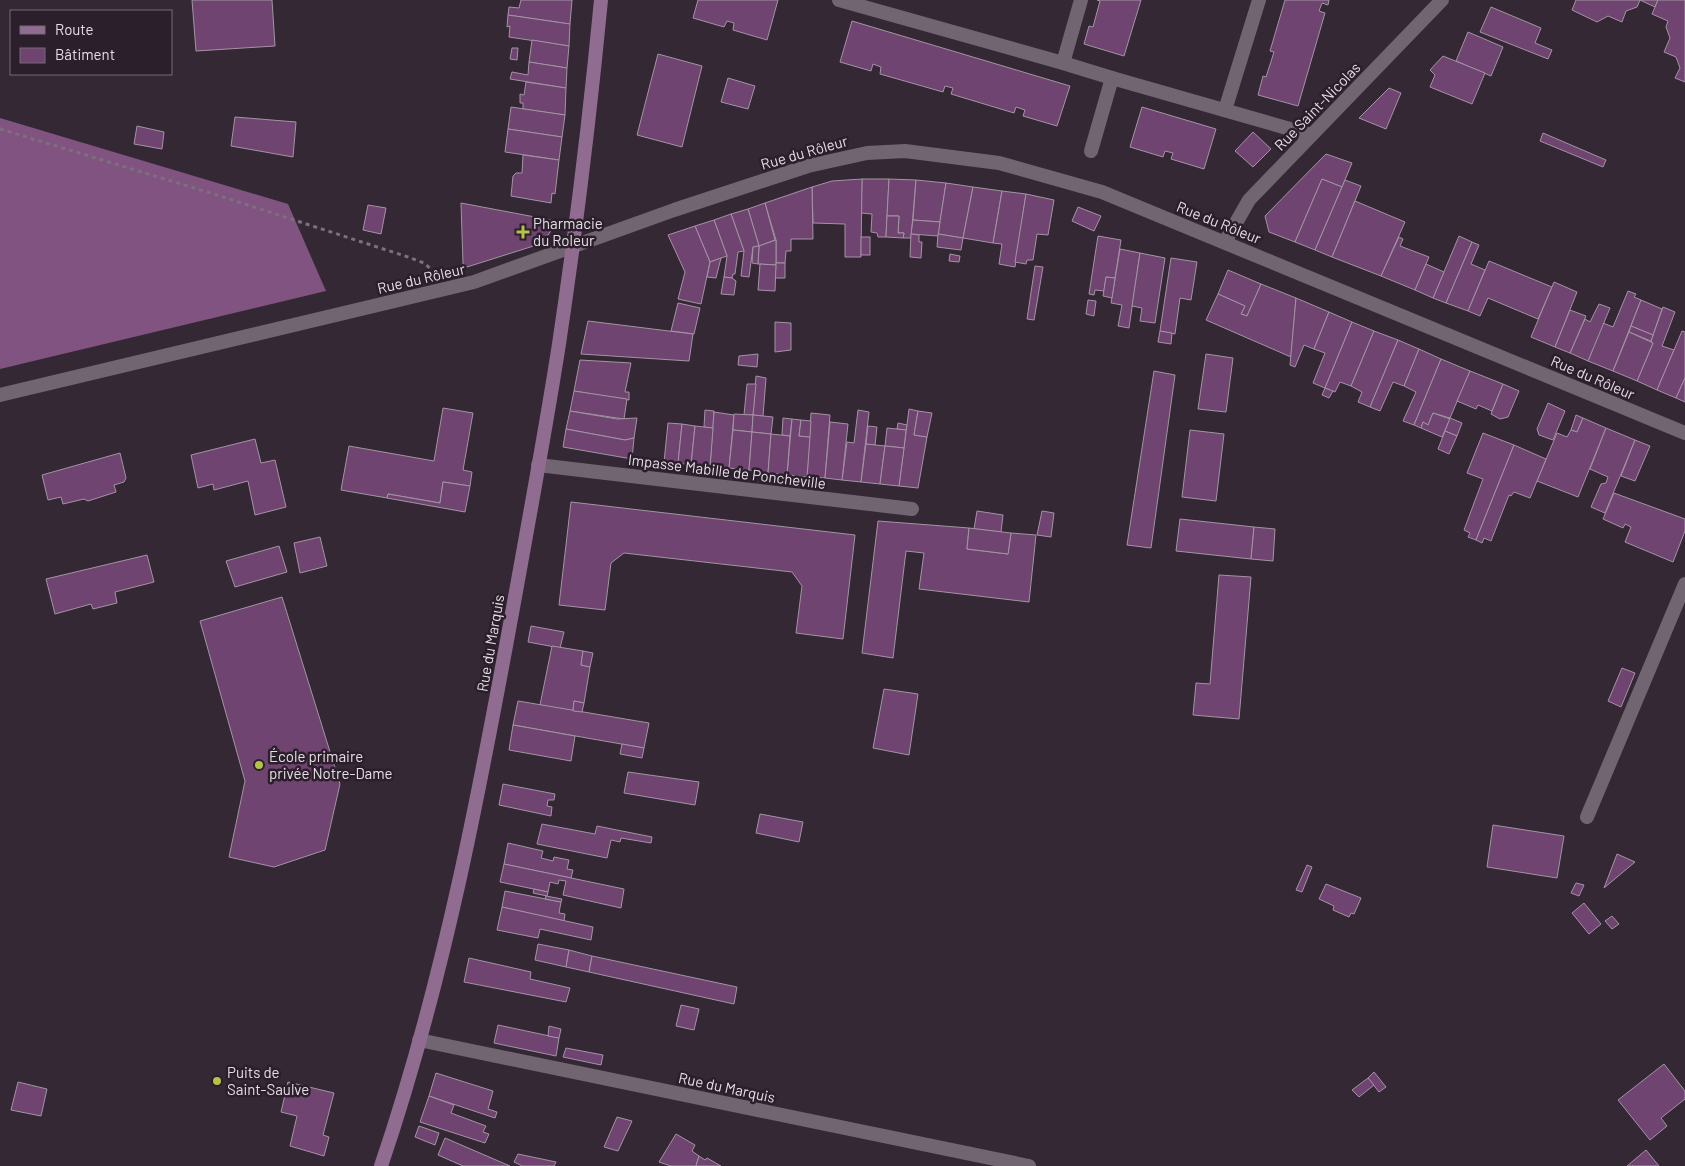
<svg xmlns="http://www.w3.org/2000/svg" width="1685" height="1166" font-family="Barlow,sans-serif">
<rect width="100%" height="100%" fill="#342834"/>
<path fill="#805381" d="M0,118L288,204L326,291L0,369Z"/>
<g fill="#6f4471" stroke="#a394a3">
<path d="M192,0H272L275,46L196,51Z"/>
<path d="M521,0H572L570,24L508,15L509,7L519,8Z"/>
<path d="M698,0H778L767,40L733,30L734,23L727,21L724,27L693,18Z"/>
<path d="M1141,0L1124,56L1084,44L1089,26L1093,27L1100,1L1097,0Z"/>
<path d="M1285,0H1329L1328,5L1322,3L1319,11L1325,13L1298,106L1258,95L1263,76L1266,77L1274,52L1270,51Z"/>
<path d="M1576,0H1640L1637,7L1626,11L1622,22L1608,16L1597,22L1572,10Z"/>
<path d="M1640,0H1658L1655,7Z"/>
<path d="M1658,0H1685V82L1675,78L1680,68L1676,57L1664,52L1670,38L1666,27L1668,21L1652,14Z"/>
<path d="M1491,7L1541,28L1535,43L1552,50L1548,59L1480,32Z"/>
<path d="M508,15L570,24L569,46L509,37L510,26L507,27Z"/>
<path d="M852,21L1070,86L1057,126L1023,116L1025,110L1016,107L1014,113L951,94L953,88L945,86L943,92L880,74L881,67L873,64L871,71L840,62Z"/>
<path d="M1468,32L1503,47L1491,76L1456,61Z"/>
<path d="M532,40L569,46L567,68L529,62Z"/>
<path d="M512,48H518L517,60L510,59Z"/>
<path d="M658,54L702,66L682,147L637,135Z"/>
<path d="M1443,56L1485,73L1472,104L1430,87L1435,75L1430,70Z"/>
<path d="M529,62L567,68L566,88L510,79L512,72L528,75Z"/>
<path d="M728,78L755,86L748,109L721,102Z"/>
<path d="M526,82L566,88L565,115L523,109V103H520V94L524,95Z"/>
<path d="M1389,88L1401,93L1386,129L1359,118Z"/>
<path d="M511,107L565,115L562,137L508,129Z"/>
<path d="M1142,107L1216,129L1204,169L1171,159L1173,153L1165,151L1163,157L1130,147Z"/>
<path d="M235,117L296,122L293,157L231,146Z"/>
<path d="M137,126L164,132L162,149L134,144Z"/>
<path d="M508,129L562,137L559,160L505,152Z"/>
<path d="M1253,132L1271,149L1253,167L1235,151Z"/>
<path d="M1543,133L1606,160L1603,167L1540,141Z"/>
<path d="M1326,154L1352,163L1342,187L1322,179L1295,242L1269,232L1265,216Z"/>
<path d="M523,155L559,160L555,194L552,193L551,203L511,196L513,176L516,173H522Z"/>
<path d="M862,179H889L886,237H878L877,233L871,232L872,214L861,213Z"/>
<path d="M862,179L861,257H845V224L813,223L812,187L832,181Z"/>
<path d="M889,179L916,180L911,238H903L904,233H898L899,216H887Z"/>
<path d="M1322,179L1342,187L1315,250L1295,242Z"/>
<path d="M916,180L946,183L940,222L913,220Z"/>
<path d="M1345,180L1361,186L1332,257L1315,250Z"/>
<path d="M946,183L973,187L963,238L938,234Z"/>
<path d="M812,187L813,239H791V251H786L785,263H776V240L765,203Z"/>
<path d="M973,187L1002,191L993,243L963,238Z"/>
<path d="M1002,191L1026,194L1015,267L999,264L1002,244L993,243Z"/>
<path d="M1026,194L1054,200L1048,235L1037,234L1033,260H1027L1026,264L1015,262Z"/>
<path d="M1355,201L1405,222L1381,276L1332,257Z"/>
<path d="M461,203L551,220L550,232L543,243L467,267L463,264Z"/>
<path d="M765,203L775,240L759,246L748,209Z"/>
<path d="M368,205L386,208L381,234L363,230Z"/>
<path d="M1078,207L1101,216L1094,231L1072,221Z"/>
<path d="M748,209L759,246L753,247L749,277L741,276L744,251L731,214Z"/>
<path d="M731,214L744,251L738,252L735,274H733L732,278L724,277L727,256L714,220Z"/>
<path d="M887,216H899L898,233H904L903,238L886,237Z"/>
<path d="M714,220L727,256L710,262L695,226Z"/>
<path d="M913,220L940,222L938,236L911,234Z"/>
<path d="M695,226L710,262L701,304L678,299L685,272L668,235Z"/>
<path d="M911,234L919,235V242H922L921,258L910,257Z"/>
<path d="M938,234L963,238L961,250L937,247Z"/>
<path d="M1098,236L1121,240L1115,278L1106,277L1104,291L1095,290L1094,295L1089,294Z"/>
<path d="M1459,236L1472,242L1446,303L1433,298Z"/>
<rect x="861" y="237" width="9" height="18"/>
<path d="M1399,237L1403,239L1400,246L1429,257L1415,290L1381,276Z"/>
<path d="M776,240V265L758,264L759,246Z"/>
<path d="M1472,242L1479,245L1471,264L1485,270L1468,311L1446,303Z"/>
<path d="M759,246L758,264L752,263L753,247Z"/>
<path d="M1120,249L1140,253L1129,328L1118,326L1122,305L1111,303Z"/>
<path d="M1140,253L1165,258L1155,323L1140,321L1142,308L1132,306Z"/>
<path d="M950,254L960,256L959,262L949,261Z"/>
<path d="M721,258L716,278L707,277L710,262Z"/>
<path d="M1171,258L1197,262L1191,300L1180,298L1175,334L1160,331Z"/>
<path d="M1489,261L1552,287L1538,319L1488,298L1480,316L1468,311Z"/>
<path d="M776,263H785V278H775Z"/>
<path d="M760,264L776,265L775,291L758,290Z"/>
<path d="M1426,264L1444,272L1433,298L1415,290Z"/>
<path d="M1035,266L1043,267L1034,320L1027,319Z"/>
<path d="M1228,270L1261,284L1247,316L1241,314L1245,306L1218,294Z"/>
<path d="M724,277L732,278L736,281L734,295L721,294Z"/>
<path d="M1106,277L1115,278L1112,298L1103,296Z"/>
<path d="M1554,282L1577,292L1555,347L1531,337Z"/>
<path d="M1261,284L1296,298L1291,357L1206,320L1218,294L1245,306L1241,314L1247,316Z"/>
<path d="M1628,291L1636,294L1634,297L1641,300L1613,371L1588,361L1603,323L1613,327Z"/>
<path d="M1296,298L1329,312L1314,349L1304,345L1295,367L1290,365Z"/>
<path d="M1088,300L1096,301L1094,316L1086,314Z"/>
<path d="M1641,300L1662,309L1653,335L1631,326Z"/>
<path d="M678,303L700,308L694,334L671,331Z"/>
<path d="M1599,304L1610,308L1588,361L1570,353L1585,319L1590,322Z"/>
<path d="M1663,307L1675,312L1662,346L1674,350L1657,390L1637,381L1653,343L1651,341Z"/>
<path d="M1570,310L1586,316L1570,353L1555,347Z"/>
<path d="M1329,312L1352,322L1325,388L1313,383L1325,353L1314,349Z"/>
<path d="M588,321L693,334L689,361L581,354Z"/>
<path d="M775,322L791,323V350L775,352Z"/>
<path d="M1352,322L1374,331L1351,386L1340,382L1335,392L1325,388Z"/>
<path d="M1631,326L1653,335L1651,341L1629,332Z"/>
<path d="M1160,331L1172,333L1171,344L1158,342Z"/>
<path d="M1374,331L1398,340L1370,407L1358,402L1362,392L1351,386Z"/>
<path d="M1682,331L1685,332V378L1676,398L1657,390Z"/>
<path d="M1629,332L1653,343L1637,381L1613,371Z"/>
<path d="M1398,340L1419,349L1404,386L1393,382L1380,411L1370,407Z"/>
<path d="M1419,349L1441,359L1414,425L1403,421L1416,392L1404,386Z"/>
<path d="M758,354L757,367L738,365L739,356Z"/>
<path d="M1206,354L1233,358L1226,412L1198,409Z"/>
<path d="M1441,359L1470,371L1450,418L1433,413L1428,425L1423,422L1421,428L1414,425Z"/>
<path d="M580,360L631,363L625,392H629V400L574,391Z"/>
<path d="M1154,371L1175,375L1151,548L1127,545Z"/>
<path d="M1470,371L1503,384L1492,411L1478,405L1476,409L1457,401Z"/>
<path d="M756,376L766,378L763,416L753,415Z"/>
<path d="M1685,378V402L1676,398Z"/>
<path d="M747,384H756L753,415H744Z"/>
<path d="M1503,384L1519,391L1508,417L1500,419L1491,414Z"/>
<path d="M1325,388L1333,391L1329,398L1322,395Z"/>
<path d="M574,391L627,399L624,419L570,411Z"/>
<path d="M1548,403L1565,411L1553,440L1539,435L1537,429Z"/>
<path d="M443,408L473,413L463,470L472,472L470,486L443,482L440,503L388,494L387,498L341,490L349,446L434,461Z"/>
<path d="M909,409L918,411L914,435L927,437L918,488L899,486Z"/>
<path d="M705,410L714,411L713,428L704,427Z"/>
<path d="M858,410L869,412L861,482L842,480L847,442L854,443Z"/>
<path d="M570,411L617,419L637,418L634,438L625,440L566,429Z"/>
<path d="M918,411L932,413L927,437L914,435Z"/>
<path d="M714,412L734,415L729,468L710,467Z"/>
<path d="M811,413L830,415L825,478L807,477Z"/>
<path d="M1433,413L1450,419L1442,437L1421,428L1423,422L1428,425Z"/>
<path d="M734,414L753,415L752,432L733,430Z"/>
<path d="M753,415L773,417L771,434L752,432Z"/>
<path d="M1576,415L1583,418L1577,432L1571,430Z"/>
<path d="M783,418L792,419L790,436L782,435Z"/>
<path d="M1450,418L1462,423L1457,436L1445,431Z"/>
<path d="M1583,418L1606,428L1578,497L1537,481L1557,433L1567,437L1571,430L1577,432Z"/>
<path d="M792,419L801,420L799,436L810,437L807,477L787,475Z"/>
<path d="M801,420L811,421L810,437L799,436Z"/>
<path d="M830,422L848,424L842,480L825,478Z"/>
<path d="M668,423L682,424L678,463L664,462Z"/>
<path d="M898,423L907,425L906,430L897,429Z"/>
<path d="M682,424L695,426L691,465L678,463Z"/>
<path d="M695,426L713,428L710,467L691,465Z"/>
<path d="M868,426L877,427L875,445L866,444Z"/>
<path d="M887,428L906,430L904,448L885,446Z"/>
<path d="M1606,428L1635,440L1605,513L1591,507L1601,484L1606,483L1608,477L1590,469Z"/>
<path d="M566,429L625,440L634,438L632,459L563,447Z"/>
<path d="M733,430L752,432L749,470L729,468Z"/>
<path d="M1190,430L1224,434L1216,501L1182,497Z"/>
<path d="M1445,431L1457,436L1449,454L1438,449Z"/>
<path d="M752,432L771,434L768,473L749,470Z"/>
<path d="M1483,433L1514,445L1476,540L1468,537L1470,533L1464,530L1483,479L1467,473Z"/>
<path d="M771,434L790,436L787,475L768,473Z"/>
<path d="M255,439L261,463L275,460L286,507L255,515L248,481L214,490L213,484L198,488L191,455Z"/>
<path d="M1635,440L1650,446L1635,481L1621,476Z"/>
<path d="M866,444L885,446L880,484L861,482Z"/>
<path d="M1514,445L1546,459L1530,498L1514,492L1511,496L1509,495L1491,541L1484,538L1482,543L1476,540Z"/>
<path d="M885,446L904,448L899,486L880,484Z"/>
<path d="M120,453L126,478L124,482L114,485L116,492L88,501L84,499L63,504L61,497L48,500L42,475Z"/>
<path d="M443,482L470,486L465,512L387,498L388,494L440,503Z"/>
<path d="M1614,493L1685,519V531L1673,562L1625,542L1631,527L1625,524L1623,528L1603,519Z"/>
<path d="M571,502L855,535L843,639L796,633L802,586L792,572L624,553L611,563L605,610L559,605Z"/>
<path d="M977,511L1003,515L1001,532L974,529Z"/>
<path d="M1042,511L1054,513L1051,537L1037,535Z"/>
<path d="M1180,519L1254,527L1251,559L1176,551Z"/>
<path d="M878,521L969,528L967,549L1008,554L1011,533L1036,535L1029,602L919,589L924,553L906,551L893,658L862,653Z"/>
<path d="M1254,527L1275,529L1273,561L1251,559Z"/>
<path d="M969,528L1011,533L1008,554L967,549Z"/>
<path d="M320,537L327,566L300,573L294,543Z"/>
<path d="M279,546L287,572L235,587L226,561Z"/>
<path d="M147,555L154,582L115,592L117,603L93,609L91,604L55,614L46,579Z"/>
<path d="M1219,575L1251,577L1239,719L1193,715L1196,683L1210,684Z"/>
<path d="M282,597L340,784L325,850L274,867L229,857L245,781L200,621Z"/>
<path d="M531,626L564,632L560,648L528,642Z"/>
<path d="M552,646L583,651L581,665L590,667L584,703L574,701L573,711L540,705Z"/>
<path d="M583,651L593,653L590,667L581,665Z"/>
<path d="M1622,668L1635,673L1621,707L1608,701Z"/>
<path d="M884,689L918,694L909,755L873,748Z"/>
<path d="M518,701L649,723L644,748L513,725Z"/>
<path d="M574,701L584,703L582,712L573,711Z"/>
<path d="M513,725L575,736L571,761L509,750Z"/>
<path d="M622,744L644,748L642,758L620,754Z"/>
<path d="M628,772L699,782L695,805L624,793Z"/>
<path d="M503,784L555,794L554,800H548L547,806L552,807L551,816L499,805Z"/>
<path d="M760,814L803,822L799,842L756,833Z"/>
<path d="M542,824L595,834L597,826L652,837L651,843L621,838L620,842L611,840L607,858L537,844Z"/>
<path d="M1493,825L1564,836L1557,878L1487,867Z"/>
<path d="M508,843L543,851L541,858L553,861L554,857L569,860L567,869L573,870L571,878L504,864Z"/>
<path d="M1617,854L1635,862L1604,888Z"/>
<path d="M504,864L624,889L621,908L563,895L566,881L559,880L558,884L550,882L548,892L500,882Z"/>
<path d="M1307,865L1312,867L1302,892L1296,890Z"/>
<path d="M1576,883L1584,885L1579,896L1571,893Z"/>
<path d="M1326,884L1361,898L1354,914L1351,913L1349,917L1333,910L1334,906L1319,899Z"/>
<path d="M534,889L548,892L547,896L533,893Z"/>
<path d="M505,891L561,902L559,913L565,914L564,921L502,907Z"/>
<path d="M546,896L562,899L561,902L545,899Z"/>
<path d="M1584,903L1601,924L1589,934L1572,913Z"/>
<path d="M502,907L593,927L591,940L540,929L538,938L497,930Z"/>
<path d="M1612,916L1619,924L1612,929L1605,921Z"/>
<path d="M538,944L569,950L566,967L535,960Z"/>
<path d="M569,950L592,956L589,972L566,967Z"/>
<path d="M592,956L737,987L734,1004L589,972Z"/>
<path d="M469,958L531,972L530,979L570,988L566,1002L464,982Z"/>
<path d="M681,1005L699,1009L694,1030L676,1026Z"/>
<path d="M498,1025L559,1038L556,1056L494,1043Z"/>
<path d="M549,1026L561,1029L559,1038L548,1036Z"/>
<path d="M566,1048L603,1055L601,1065L563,1057Z"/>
<path d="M1664,1064L1685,1091V1099L1661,1118L1667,1126L1650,1140L1618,1100Z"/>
<path d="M1374,1072L1386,1087L1379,1092L1368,1078Z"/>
<path d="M436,1073L493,1091L488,1109L497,1112L495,1118L429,1096Z"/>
<path d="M1368,1078L1374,1085L1359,1097L1352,1090Z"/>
<path d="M18,1082L47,1089L41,1116L11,1110Z"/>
<path d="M288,1082L334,1093L323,1135L329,1137L324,1156L290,1146L297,1116L281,1112Z"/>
<path d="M429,1096L454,1105L451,1113L486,1126L483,1132L489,1134L485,1143L420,1122Z"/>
<path d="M617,1117L632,1121L618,1151L604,1147Z"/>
<path d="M419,1126L439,1133L435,1145L415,1137Z"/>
<path d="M676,1134L695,1145L692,1151L699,1156L696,1166H671L659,1162Z"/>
<path d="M445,1138L510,1166H463L438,1155Z"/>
<path d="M1646,1150L1659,1166H1627Z"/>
<path d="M518,1154L556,1162L554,1166H522L514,1162Z"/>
<path d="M699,1156L705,1160L707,1158L721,1166H696Z"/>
</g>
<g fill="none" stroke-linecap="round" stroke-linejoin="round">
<path stroke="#7b707b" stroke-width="3" stroke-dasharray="4 4" stroke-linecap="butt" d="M0,129L214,194L408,257L424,263L432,270"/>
<g stroke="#726572" stroke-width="14">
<path d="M839,0L1063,63L1081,0"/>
<path d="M1063,63L1112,78L1091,151"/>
<path d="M1112,78L1311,135"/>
<path d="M1225,110L1259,0"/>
<path d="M1587,817L1685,584"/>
</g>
<g stroke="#726572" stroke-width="14">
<path d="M1225,242L1249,200L1442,0"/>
<path d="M538,465L912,509"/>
<path d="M419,1040L1029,1166"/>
</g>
<path stroke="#726572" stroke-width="14" d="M0,395L474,282L674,210L808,166L867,153L905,151L999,163L1102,192L1685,433"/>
<path stroke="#906c91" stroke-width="14" d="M381,1166C444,981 480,789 515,597C530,513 546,428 559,344C576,230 590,115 601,0"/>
</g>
<g fill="#b4c24a" stroke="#2a1f2a" stroke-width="2">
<path d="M520.5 224.5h5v5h5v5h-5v5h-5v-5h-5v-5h5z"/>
<circle cx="259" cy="765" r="5"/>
<circle cx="217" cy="1081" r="5"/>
</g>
<g text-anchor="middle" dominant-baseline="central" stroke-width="5" stroke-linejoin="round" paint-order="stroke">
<g font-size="15" fill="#e5dde5" stroke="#2a1f2a">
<text transform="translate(1317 106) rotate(-46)">Rue Saint-Nicolas</text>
<text transform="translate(804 152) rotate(-16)">Rue du Rôleur</text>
<text transform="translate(1219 222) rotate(22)">Rue du Rôleur</text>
<text transform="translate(421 278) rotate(-13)">Rue du Rôleur</text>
<text transform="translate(1593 377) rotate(23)">Rue du Rôleur</text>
<text transform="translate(727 471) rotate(7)">Impasse Mabille de Poncheville</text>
<text transform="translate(490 643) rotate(-80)">Rue du Marquis</text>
<text transform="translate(727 1087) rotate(12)">Rue du Marquis</text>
</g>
<g font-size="15" fill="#e5dde5" stroke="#2a1f2a" text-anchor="start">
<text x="533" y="223">Pharmacie<tspan x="533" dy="17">du Roleur</tspan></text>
<text x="269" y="756">École primaire<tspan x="269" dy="17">privée Notre-Dame</tspan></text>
<text x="227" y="1072">Puits de<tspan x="227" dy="17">Saint-Saulve</tspan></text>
</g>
</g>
<rect x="10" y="10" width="162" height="65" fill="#2a1f2a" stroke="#756b75"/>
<rect x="20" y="26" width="25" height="8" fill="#906c91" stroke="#756b75"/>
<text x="55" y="35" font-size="15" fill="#e5dde5">Route</text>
<rect x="20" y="48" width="25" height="15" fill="#6f4471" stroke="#756b75"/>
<text x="55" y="60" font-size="15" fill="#e5dde5">Bâtiment</text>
</svg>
